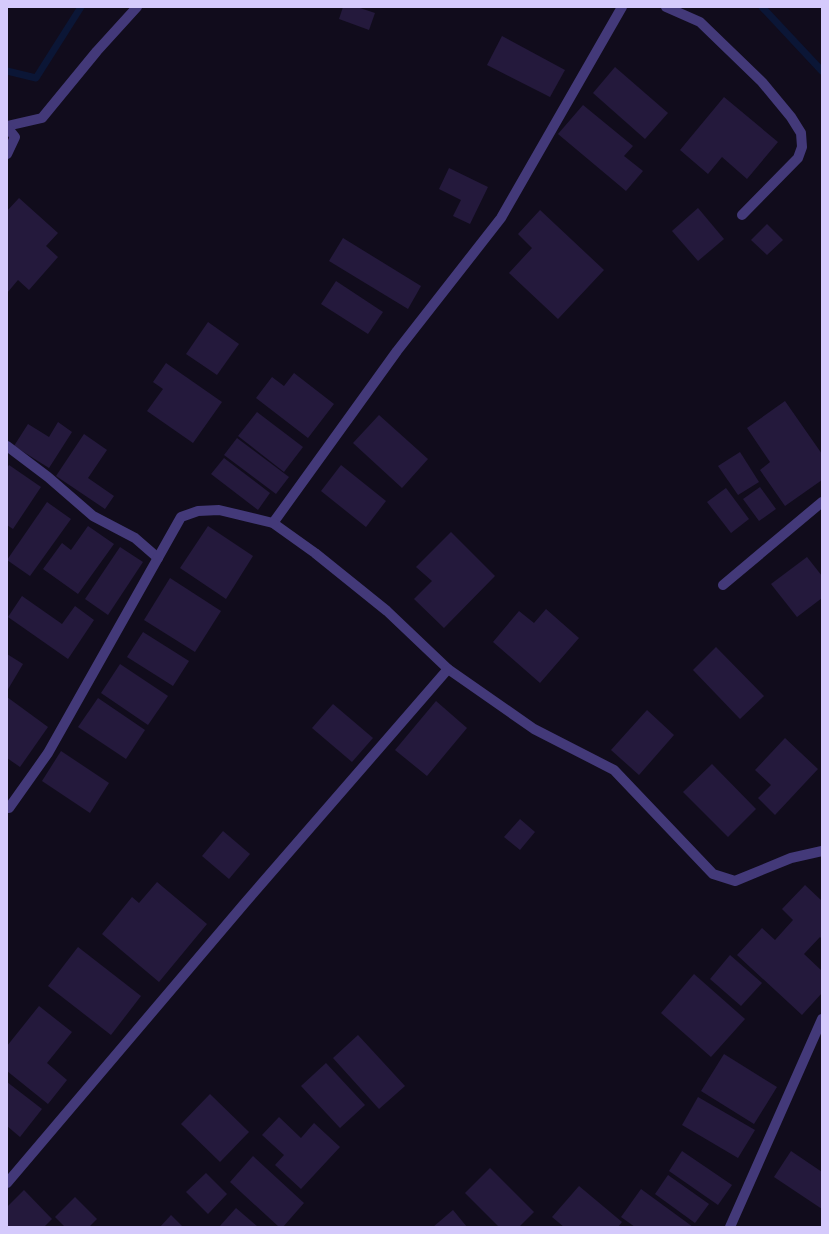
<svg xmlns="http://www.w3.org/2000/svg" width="829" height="1234" font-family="'Alegreya Sans',sans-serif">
<rect width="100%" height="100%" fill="#110c1c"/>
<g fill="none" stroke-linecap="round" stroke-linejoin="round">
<g stroke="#0b1636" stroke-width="7">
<path d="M762,7L822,71"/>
<path d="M7,71L36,78L81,7"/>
</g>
</g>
<g fill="#24193c">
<path d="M343,7H357L375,13L369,30L339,19Z"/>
<path d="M502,36L565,70L550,97L487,65Z"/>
<path d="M615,67L668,113L645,139L593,93Z"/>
<path d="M724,97L778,142L747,179L722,157L708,174L680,150Z"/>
<path d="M583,105L633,146L624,156L643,171L626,191L558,134Z"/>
<path d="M449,168L488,187L470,224L453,216L461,200L439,189Z"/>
<path d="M19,198L58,233L46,246L58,257L29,290L18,280L7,293V211Z"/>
<path d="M698,208L724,239L698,261L672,231Z"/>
<path d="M540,210L604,270L558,319L509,273L532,248L518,234Z"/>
<path d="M767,224L783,240L767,255L751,240Z"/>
<path d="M343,238L421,286L408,309L329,261Z"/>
<path d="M336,281L383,312L368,334L321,304Z"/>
<path d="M208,322L239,344L217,375L186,354Z"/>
<path d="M166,363L222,402L193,443L147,411L163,389L153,382Z"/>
<path d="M294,373L334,404L308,438L256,398L272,377L284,386Z"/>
<path d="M785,401L822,454V480L785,506L760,470L770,462L747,428Z"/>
<path d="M257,412L303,447L284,472L238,436Z"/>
<path d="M379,415L428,459L402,488L353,443Z"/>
<path d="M58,422L72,432L49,468L14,446L28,424L49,437Z"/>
<path d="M84,434L107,450L88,478L114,496L105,509L56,476Z"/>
<path d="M237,438L289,477L276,494L224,455Z"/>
<path d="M740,452L759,482L738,495L718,466Z"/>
<path d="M224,458L270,493L258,510L211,474Z"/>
<path d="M9,465L41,487L13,529L7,525V468Z"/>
<path d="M341,465L386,501L366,527L321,491Z"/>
<path d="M760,487L776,509L759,521L743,499Z"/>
<path d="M726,488L749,519L731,533L707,502Z"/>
<path d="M47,502L71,519L30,576L7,560Z"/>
<path d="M88,526L114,544L78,594L43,569L62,543L71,550Z"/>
<path d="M208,526L253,556L226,599L180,568Z"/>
<path d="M451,532L495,576L444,628L414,599L432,581L416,567Z"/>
<path d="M120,547L143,562L108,615L85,599Z"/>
<path d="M807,557L822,576V598L797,617L771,584Z"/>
<path d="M170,578L221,611L195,652L144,620Z"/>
<path d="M22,596L62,624L75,606L94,620L68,659L8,617Z"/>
<path d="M546,609L579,638L540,683L493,642L519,611L534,623Z"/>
<path d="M143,632L189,661L173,686L127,657Z"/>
<path d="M716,647L764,696L740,719L693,670Z"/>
<path d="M7,654L23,664L7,691Z"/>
<path d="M120,664L168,696L148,725L101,693Z"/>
<path d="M7,697L48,727L20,767L7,758Z"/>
<path d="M98,698L145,730L126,759L78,727Z"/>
<path d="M436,701L467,728L427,776L395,750Z"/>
<path d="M333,704L373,738L352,762L312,728Z"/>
<path d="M647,710L674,735L639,775L611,750Z"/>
<path d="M785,738L818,769L775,815L758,798L771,785L755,770Z"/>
<path d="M61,751L109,783L90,813L42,781Z"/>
<path d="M712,764L756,809L728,837L683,792Z"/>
<path d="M520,819L535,832L520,850L504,837Z"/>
<path d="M223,831L250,854L229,879L202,856Z"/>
<path d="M157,882L207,924L159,982L102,934L132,897L139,903Z"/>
<path d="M805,885L822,901V939L820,937L804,954L822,971V993L802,1015L737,955L762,928L775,940L793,920L782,909Z"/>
<path d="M78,947L141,996L111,1035L48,986Z"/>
<path d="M730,955L762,983L741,1006L710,979Z"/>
<path d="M694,974L745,1019L711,1057L661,1013Z"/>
<path d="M39,1006L72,1032L47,1063L67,1080L48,1104L7,1071V1046Z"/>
<path d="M358,1035L405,1086L379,1109L333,1058Z"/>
<path d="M724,1054L777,1087L754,1124L701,1091Z"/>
<path d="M326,1063L365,1105L340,1128L301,1086Z"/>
<path d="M7,1082L42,1109L20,1137L7,1126Z"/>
<path d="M210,1094L249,1132L220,1162L181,1124Z"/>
<path d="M698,1097L755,1130L738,1158L682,1125Z"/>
<path d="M279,1117L301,1138L314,1123L340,1147L301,1189L275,1165L284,1155L262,1135Z"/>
<path d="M682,1151L732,1185L718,1205L669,1171Z"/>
<path d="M791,1151L822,1172V1209L774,1177Z"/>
<path d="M253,1156L304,1203L283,1227H279L230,1182Z"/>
<path d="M490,1168L534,1212L519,1227H499L465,1193Z"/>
<path d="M206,1173L227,1194L208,1214L186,1192Z"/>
<path d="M668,1175L709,1204L695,1223L655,1194Z"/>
<path d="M579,1186L622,1222L618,1227H564L552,1217Z"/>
<path d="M641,1189L693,1227H635L621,1217Z"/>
<path d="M24,1190L52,1219L44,1227H7V1207Z"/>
<path d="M75,1197L97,1219L89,1227H65L55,1217Z"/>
<path d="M236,1208L258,1227H219Z"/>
<path d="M453,1210L467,1227H433Z"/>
<path d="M171,1215L183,1227H160Z"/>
</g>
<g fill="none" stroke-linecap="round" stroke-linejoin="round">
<g stroke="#433979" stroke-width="10">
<path d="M666,7L700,22L762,82L791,117L801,133L802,147L798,158L742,215"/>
<path d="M7,126L42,118L97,51L137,7"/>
<path d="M7,127L15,137L7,154"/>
<path d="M7,446L48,477L93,516L135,538L158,558"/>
<path d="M273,523L397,351L501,218L622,7"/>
<path d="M723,585L822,502"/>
<path d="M7,808H9L48,753L181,517L198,511L219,510L273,523L315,553L387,611L448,669L534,729L614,770L713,874L735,881L791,858L822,851"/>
<path d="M7,1183L244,904L448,669"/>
</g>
<path stroke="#433979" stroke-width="10" d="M730,1227L822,1019"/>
</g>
<rect width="829" height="1234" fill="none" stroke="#d5cafc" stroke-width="16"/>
</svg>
